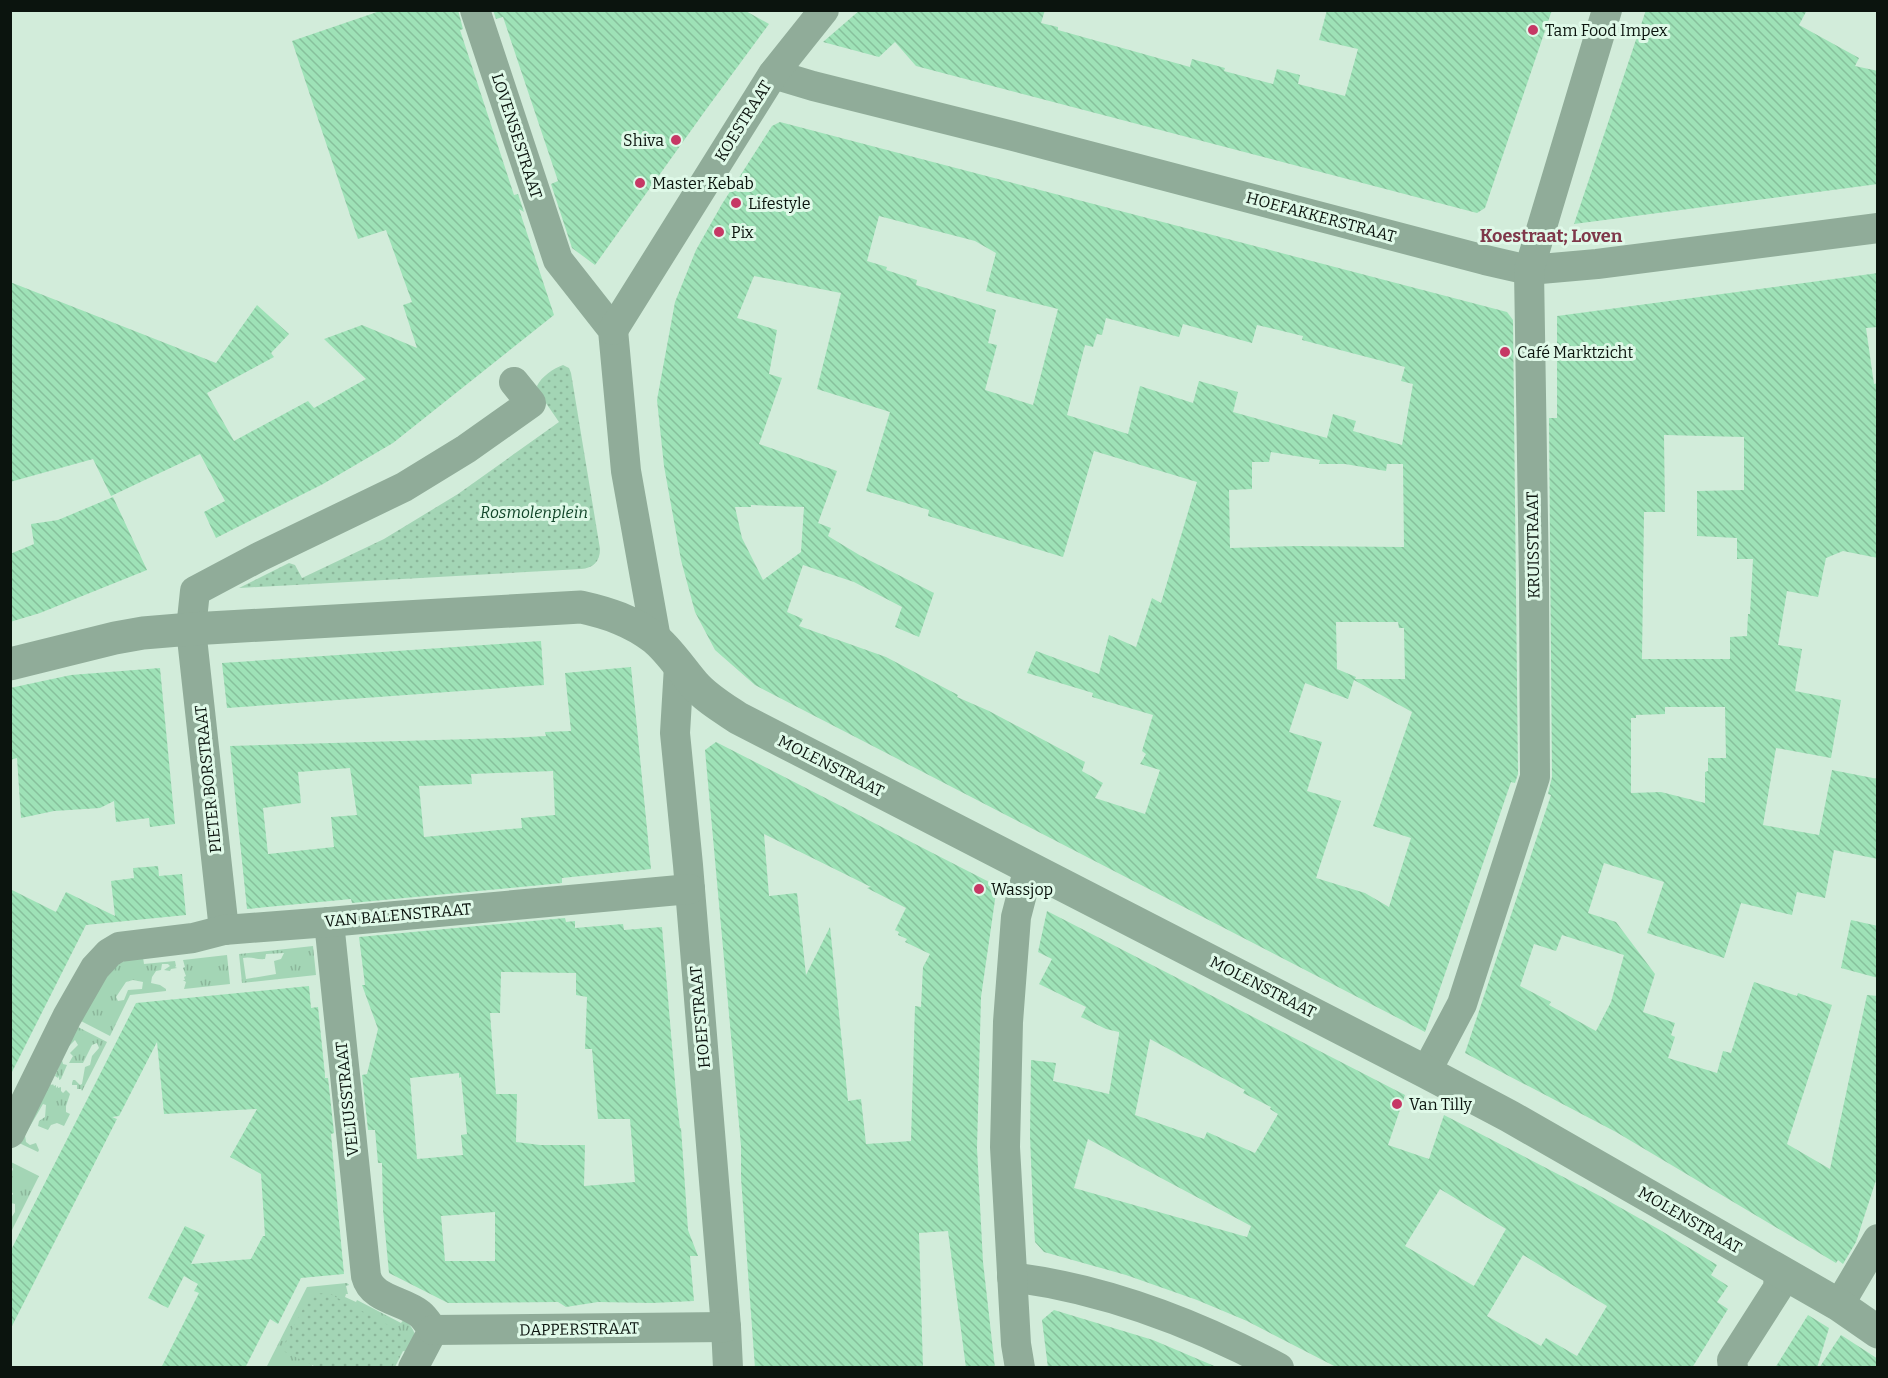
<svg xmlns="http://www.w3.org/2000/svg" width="1888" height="1378" font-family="Bitter,serif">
<defs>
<pattern id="grass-tufts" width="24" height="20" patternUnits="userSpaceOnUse" patternTransform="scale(1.5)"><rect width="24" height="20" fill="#a3d5b5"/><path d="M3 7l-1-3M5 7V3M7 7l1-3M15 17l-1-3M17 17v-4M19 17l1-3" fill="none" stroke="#8bb69a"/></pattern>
<pattern id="park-dots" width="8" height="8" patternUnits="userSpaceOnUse" patternTransform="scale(1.5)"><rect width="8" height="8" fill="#a3d5b5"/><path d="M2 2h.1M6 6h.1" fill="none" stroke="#8bb69a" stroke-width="1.8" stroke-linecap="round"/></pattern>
<pattern id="building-back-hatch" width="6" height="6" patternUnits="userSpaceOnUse" patternTransform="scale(1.5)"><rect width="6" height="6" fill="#9ee2b7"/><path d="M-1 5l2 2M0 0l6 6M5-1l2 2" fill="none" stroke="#87c19c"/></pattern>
</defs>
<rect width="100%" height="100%" fill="#d2ecda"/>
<g fill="url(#grass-tufts)" fill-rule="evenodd">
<path d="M313,946L316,975L242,983L239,954ZM284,953L281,959L274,961L276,974L246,979L243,958C250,956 258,960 265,959L266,954Z"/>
<path d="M142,951L144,964L175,961L176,966L175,967L177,968L171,969L170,971L164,970L170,966L168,964H162L161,970L156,971L152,977L151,983L160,985L166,989V991L130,995L110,1036L79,1020L105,972ZM133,980L143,982L142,989L128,990L124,1000L118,1001L116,997L126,982Z"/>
<path d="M227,955L230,984L184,989L186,982L183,980H185L184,977L186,976L183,968L185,967L183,960Z"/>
<path d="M76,1026L107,1042L82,1091L81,1089H77V1085H72V1083L73,1080H75L80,1085L82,1084L85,1067L90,1065L92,1056L99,1048L97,1043L92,1045L83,1063H69L73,1056L70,1053L78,1045L75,1040L68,1047L62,1060L63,1064L67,1065L61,1079L59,1080V1076L58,1078L55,1076Z"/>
<path d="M50,1084L52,1085L53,1084L54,1086L56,1085V1088L58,1086V1088L61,1087V1091L63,1093L66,1090L70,1094L66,1106V1112L70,1114L64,1126L57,1123L51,1125L48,1130L38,1126L39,1121L45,1117L46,1105L43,1104L25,1135L26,1142L30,1145L36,1143L39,1150L38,1152L17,1142Z"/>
<path d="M11,1162L39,1176L11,1232V1218L15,1212V1204L11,1203V1196L13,1194C8,1187 10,1176 13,1169L11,1166Z"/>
<path d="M347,1283L349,1285L346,1286L348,1294H346L345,1297L356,1302L357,1300L401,1323L404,1319C418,1333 416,1335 411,1353L403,1351L395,1367H344L318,1357L311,1367L266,1368L307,1287Z"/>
</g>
<g fill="url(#park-dots)">
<path d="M563,365L569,368L571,373L600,549C600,562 593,568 581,569L239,588L289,563L295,565L302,578L384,539L458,494L559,422L539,393L537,386C541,377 554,368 563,365Z"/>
<path d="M328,1293L409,1336L392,1367H316L281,1350L311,1294Z"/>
</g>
<g fill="url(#building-back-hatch)" fill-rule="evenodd">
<path d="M383,10H458L463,29L460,30L514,195L518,194L524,212L519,209L554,315L393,443L323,484L216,538L204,512L225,501L200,454L111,496L93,459L10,482V282L216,363L257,305L289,334L271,353L274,357L207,393L234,441L308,401L314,408L366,379L324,339L362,325L417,348L403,305L412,302L386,230L358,239L292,41Z"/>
<path d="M493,10H744L769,24L705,111L595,265L572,248L551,184L558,181L503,17L496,19Z"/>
<path d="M860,10H1045L1041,23L1058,27V30L1190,67L1192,59L1225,68L1224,71L1273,84L1277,69L1300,75L1298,84L1345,96L1358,49L1319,40L1327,10H1552L1485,208L1477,213L916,66L895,42L879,57L823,42Z"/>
<path d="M1646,10H1807L1799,25L1859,58L1855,66L1878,71V184L1574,224Z"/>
<path d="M780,122L1507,312L1513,320L1518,774L1515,783L1511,782L1425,1032L755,685L715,650L695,612L681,560L664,466L657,400L675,302L696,250L722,204L772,126ZM879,216L975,241L996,253L986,291L1058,309L1033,405L985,390L997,345L988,343L996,310L916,285L917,280L886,270L887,267L867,261ZM754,276L841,293L817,389L890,412L866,491L929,510L928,516L1063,557L1094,451L1197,482L1161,603L1152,598L1136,647L1109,635L1099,674L1036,651L1027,673L1093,693L1092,697L1153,715L1142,751L1146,754L1140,764L1160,770L1145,814L1095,798L1103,783L1082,771L1085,762L989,711L957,697L958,695L886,657L799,626L803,619L787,612L803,565L854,582L902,607L895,627L919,637L934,593L861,556L828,536L831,528L818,523L837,471L759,444L782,378L769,374L777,330L737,318ZM1106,318L1179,337L1183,324L1252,343L1257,325L1303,336L1302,340L1405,367L1401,381L1413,384L1402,445L1353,431L1356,421L1333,414L1327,438L1233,412L1238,392L1199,381L1193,403L1140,386L1128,434L1067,415L1085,345L1093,347L1097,334L1102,335ZM1271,452L1320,460L1319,464H1345L1386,471L1387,464H1403L1404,547L1299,546L1230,548L1229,490L1252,489V462H1269ZM751,505L804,507L801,552L763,580L742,538L735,507H751ZM1336,622H1398L1399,628H1404L1405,679H1355L1356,677L1337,669ZM1354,680L1412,712L1373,826L1411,838L1389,907L1365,893L1316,878L1341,801L1307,791L1322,742L1289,732L1305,683L1348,699Z"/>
<path d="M1878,273V327L1866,328L1874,384L1878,383V558L1843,551L1826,558L1818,597L1787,591L1778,645L1802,649L1795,691L1841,700L1831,758L1776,748L1763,825L1819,835L1832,770L1878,779V859L1834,850L1825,898L1797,892L1792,915L1741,903L1724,958L1647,933L1664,882L1604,863L1588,913L1616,922L1655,974L1643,1012L1675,1023L1671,1035L1675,1037L1668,1058L1717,1073L1723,1051L1731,1053L1754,982L1797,996L1798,993L1832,1005L1787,1144L1830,1169L1867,995L1878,996V1174L1856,1242L1843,1264L1838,1260L1836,1263L1616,1132L1465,1053L1551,795L1548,794L1552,777L1549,418H1557V316ZM1664,435L1744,437V490L1697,491V536L1737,538V559H1753L1750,614H1748L1747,636L1730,637V659H1642L1644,512H1665ZM1665,707H1725L1726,758H1708V771L1705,772V803L1661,792L1631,793V718H1636V715L1665,714ZM1562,935L1624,955L1611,1002L1596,1031L1549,1005L1551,1002L1520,986L1534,944L1556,951Z"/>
<path d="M113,497L147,570L40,613L10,622V554L34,544L31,524L58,520Z"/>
<path d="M541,641L544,685L227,708L222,663Z"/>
<path d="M631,667L651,869L562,878V883L352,903L351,899L247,909L230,746L506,738L546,736L545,732L571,731L565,673ZM350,768L357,815L331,817L334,847L268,854L263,808L301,803L298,772ZM553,771L555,815L521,818L522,828L424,837L419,786L472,784L471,774Z"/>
<path d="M160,668L175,824L150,827L149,818L116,822L114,801L100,808L54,811L21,818L17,758L10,760V688L71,675Z"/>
<path d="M716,742L997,886L981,997L977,1148L983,1262L995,1368H966L948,1231L919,1233L923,1368H755L741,1178V1146L705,750ZM764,834L871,887L867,888L906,908L895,930L899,932L898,935L907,939L905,942L930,954L923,967L921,1007L915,1006L911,1141L866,1144L861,1099L848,1101L830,927L806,975L797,893L769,896Z"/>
<path d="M158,866L159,876L182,874L186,915L86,925L10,1076V889L56,912L66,892L115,916L111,881L134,878L133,868Z"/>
<path d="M1047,911L1405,1095L1388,1145L1429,1159L1444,1115L1598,1195L1660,1230L1717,1265L1711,1275L1728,1286L1717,1302L1728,1309L1692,1368H1338L1247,1321L1197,1300L1126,1275L1044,1252L1035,1242L1033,1211L1030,1136L1031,1060L1056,1063L1053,1081L1109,1094L1119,1035V1032L1106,1029L1081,1017L1086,1007L1039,984L1052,959L1038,952ZM1150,1039L1245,1090L1243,1093L1271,1107L1270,1109L1278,1114L1255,1153L1207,1132L1204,1139L1135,1115ZM1088,1139L1251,1226L1247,1237L1074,1188ZM1440,1189L1506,1229L1474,1286L1405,1246ZM1523,1255L1607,1306L1577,1356L1546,1338L1541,1346L1487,1316Z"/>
<path d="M565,918L566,922L575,921V928L623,924L624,930L662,927L676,1093L680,1128H681L688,1230L698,1256H690L694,1301L652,1303L598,1302L566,1307L558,1302L448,1303L389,1273L383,1210L382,1163H378L375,1130H368L362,1075L367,1074L378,1029L362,985H365L359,937ZM501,972L576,973V995L587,997L585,1049H592L598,1119H630L635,1182L584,1186L585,1145H540L516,1142L517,1094H496L490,1013H500ZM459,1073V1078L461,1077L467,1134L461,1135L463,1155L417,1159L410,1078ZM495,1212V1261H445L441,1216Z"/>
<path d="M1851,920L1878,926V978L1841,968Z"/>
<path d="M309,986L311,1008L318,1007L325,1075V1078H328L334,1133L331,1134L334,1168L344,1274L301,1278L278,1324L270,1319L245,1368H161L199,1293L194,1291L198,1284L184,1276L168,1308L148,1298L185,1226L205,1235L191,1264L251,1259L263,1236H265L261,1174L230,1157L257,1109L164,1114L157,1042L119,1116L112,1117L117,1119L10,1330V1252L136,1003Z"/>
<path d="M1054,1310L1153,1340L1219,1368H1048L1042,1320Z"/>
<path d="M1808,1315L1829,1328L1817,1368H1775Z"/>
<path d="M1841,1335L1878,1359V1368H1819Z"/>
</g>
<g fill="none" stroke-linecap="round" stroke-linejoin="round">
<g stroke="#90ac99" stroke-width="30">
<path d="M475,10L558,260L613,330L626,471L656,639"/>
<path d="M773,74L813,86L1013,136L1485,260L1529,270L1597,264L1878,228"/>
<path d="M613,330L773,74L824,10"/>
<path d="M679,666L675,733L688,865L726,1327L728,1368"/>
<path d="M329,922L366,1276C372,1300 403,1300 420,1314C425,1318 429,1325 433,1330L413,1368"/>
<path d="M224,930L191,629L195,591L259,557L404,487L466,449L531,403L514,382"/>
<path d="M1426,1072L1462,1004L1535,777L1534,582L1529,270L1607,10"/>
<path d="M10,1133L67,1017L95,968L109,953L119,947L193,938L224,930L329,922L690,889"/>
<path d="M1012,1277C1105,1289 1197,1324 1279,1368"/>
<path d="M1839,1305L1878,1239"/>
<path d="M433,1330L726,1327"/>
<path d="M1020,1368L1016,1344L1005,1147L1008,1022L1016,917L1029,867"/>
<path d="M1733,1368L1732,1360L1778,1288L1779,1272"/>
</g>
<path stroke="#90ac99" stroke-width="33" d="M10,664L115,638L143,633L191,629L581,607C608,613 632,621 654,638C669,650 681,669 694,684C706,698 723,708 738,718L1426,1072L1509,1116L1839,1305L1878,1332"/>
</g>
<g fill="#c63865" stroke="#dff9e8" stroke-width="2">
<circle cx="1533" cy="30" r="6"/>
<circle cx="676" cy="140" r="6"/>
<circle cx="640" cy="183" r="6"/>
<circle cx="736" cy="203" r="6"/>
<circle cx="719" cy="232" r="6"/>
<circle cx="1505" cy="352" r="6"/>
<circle cx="979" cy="889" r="6"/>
<circle cx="1397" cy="1104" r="6"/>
</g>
<g text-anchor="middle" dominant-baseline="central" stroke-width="6" stroke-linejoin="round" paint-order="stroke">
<g font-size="16" fill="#0b140e" stroke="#dff9e8" text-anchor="start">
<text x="1545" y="30">Tam Food Impex</text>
<text x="664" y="140" text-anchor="end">Shiva</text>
<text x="652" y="183">Master Kebab</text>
<text x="748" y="203">Lifestyle</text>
<text x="731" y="232">Pix</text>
<text x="1517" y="352">Café Marktzicht</text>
<text x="991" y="889">Wassjop</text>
<text x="1409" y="1104">Van Tilly</text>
</g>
<g font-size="16" fill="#0b140e" stroke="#dff9e8">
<text transform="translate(743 121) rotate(-58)">KOESTRAAT</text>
<text transform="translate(517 136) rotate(72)">LOVENSESTRAAT</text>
<text transform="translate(1321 217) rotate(15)">HOEFAKKERSTRAAT</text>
<text transform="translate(1533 545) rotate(-91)">KRUISSTRAAT</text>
<text transform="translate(831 766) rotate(27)">MOLENSTRAAT</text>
<text transform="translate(208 779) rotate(-96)">PIETER BORSTRAAT</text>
<text transform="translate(398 915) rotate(-5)">VAN BALENSTRAAT</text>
<text transform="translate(1263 987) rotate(27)">MOLENSTRAAT</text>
<text transform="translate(700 1017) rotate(-95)">HOEFSTRAAT</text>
<text transform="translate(347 1099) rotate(-96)">VELIUSSTRAAT</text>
<text transform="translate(1690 1220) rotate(30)">MOLENSTRAAT</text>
<text transform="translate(579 1329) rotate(-1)">DAPPERSTRAAT</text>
</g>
<g font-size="16" font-style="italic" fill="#12462a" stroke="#dff9e8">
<text x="534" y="512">Rosmolenplein</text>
</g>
<g font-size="18" font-weight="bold" fill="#7f384a" stroke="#dff9e8">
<text x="1551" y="236">Koestraat; Loven</text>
</g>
</g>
<rect width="1888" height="1378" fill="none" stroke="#0b140e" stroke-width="24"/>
</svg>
